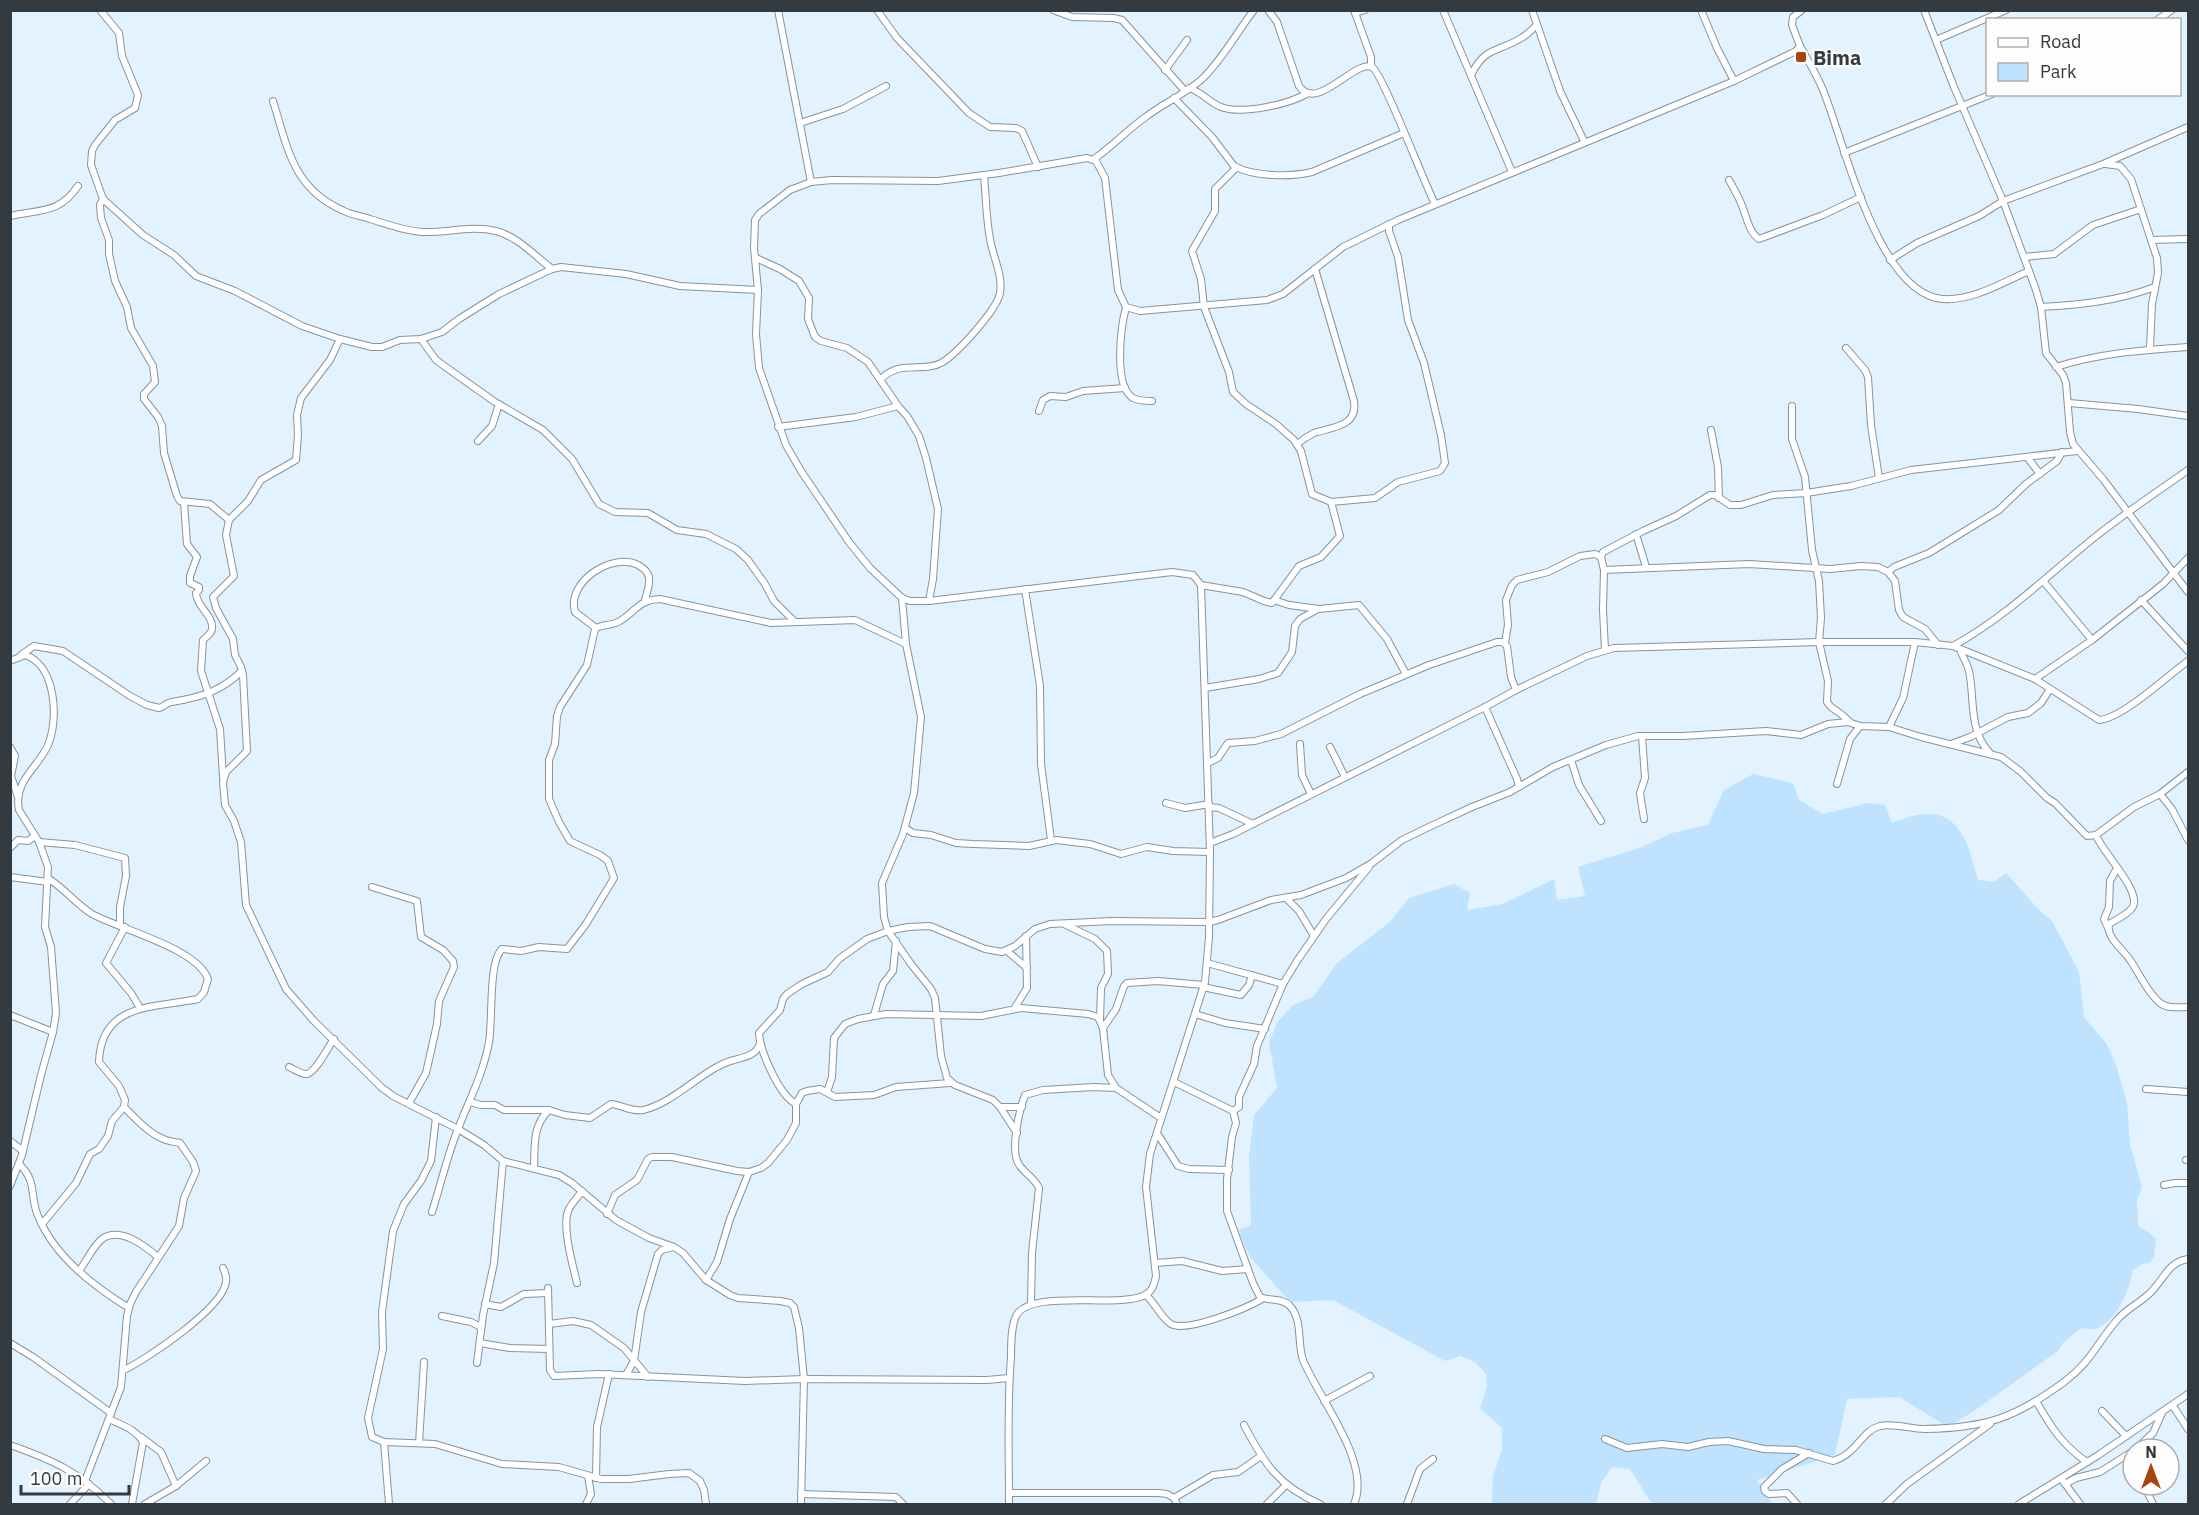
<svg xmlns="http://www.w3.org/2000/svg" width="2199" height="1515" font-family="'IBM Plex Sans',sans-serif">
<rect width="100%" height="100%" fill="#e3f2ff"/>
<path fill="#bfe2ff" d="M1753,774L1793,783L1799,800L1823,814L1869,803L1885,805L1892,823C1925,810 1950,806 1967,844C1972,855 1973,868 1979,880L1994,882L2006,873L2040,911L2052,921L2079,972L2084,1017L2106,1043L2116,1065L2127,1103L2130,1144L2142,1187L2137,1200L2138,1226L2147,1231L2156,1239L2154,1256L2150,1263L2142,1264L2132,1271C2131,1289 2115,1324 2095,1329C2092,1330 2085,1328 2081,1328L2063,1343L2058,1351L1974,1411L1948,1427L1899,1397L1847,1399L1835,1455L1757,1480L1772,1504H1652L1630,1469L1612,1467L1601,1483L1596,1504H1492L1493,1476L1502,1450V1428L1480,1408L1487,1387L1486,1374L1475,1362L1460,1356L1445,1361L1333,1300L1290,1302L1250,1257L1238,1230L1251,1225L1249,1157L1254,1115L1277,1088L1269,1042L1278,1021L1293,1005L1314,996L1336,964L1391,921L1409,898L1454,884L1470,893L1467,910L1503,904L1554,879L1557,900L1585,896L1578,867L1642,847L1672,833L1708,825L1724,790Z"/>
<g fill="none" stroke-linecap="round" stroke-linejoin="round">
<g stroke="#8394a2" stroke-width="8">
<g id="minor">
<path d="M100,10L119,33L122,56L138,95L135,108L115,120L95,145L92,151L91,165L103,199L143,235L174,255L196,276L235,291L302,326L340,339L372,347H382L400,340L421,339L442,332L459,319L499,294L552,269L561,267L626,274L680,286L758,290"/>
<path d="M778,10L811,182"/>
<path d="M877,10L897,38L969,113L990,127L1016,128L1022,131L1038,167"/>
<path d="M1053,10L1072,17L1114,18L1122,20L1185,91"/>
<path d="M1268,10L1277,22L1299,86C1317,113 1355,59 1372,67C1382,72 1425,185 1435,204"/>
<path d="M1354,10L1371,57V66"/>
<path d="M1443,10L1512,172"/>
<path d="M1532,10L1560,91L1584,141"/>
<path d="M1701,10L1717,48L1734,81"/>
<path d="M1924,10L1954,87L2003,201L2035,287L2041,307L2046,353L2063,375L2066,383L2070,432L2073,444L2103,479L2188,592"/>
<path d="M1355,13L1365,10"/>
<path d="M2157,20L2172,10"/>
<path d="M1936,40L2006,10"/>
<path d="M1800,46C1808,61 1817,75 1823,90C1844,141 1878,295 1943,299C1973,301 2003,282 2029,271"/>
<path d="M1165,70L1187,40"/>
<path d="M1471,75C1486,45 1498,53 1523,37C1528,34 1532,29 1537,25"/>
<path d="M1189,88C1202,92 1210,103 1221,107C1242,115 1290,104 1308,93"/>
<path d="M1174,98L1212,137L1234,166C1254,177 1290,177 1312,172L1404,133"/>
<path d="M273,101C288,149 293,189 344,211C352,215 361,216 370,219C387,224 404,231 423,232C447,233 471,225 496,231C517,236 535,256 552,269"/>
<path d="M800,123L843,109L886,86"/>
<path d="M1844,153L1992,94"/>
<path d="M1094,159C1113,146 1128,129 1147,116C1165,102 1188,93 1204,77C1224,57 1237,32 1254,10"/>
<path d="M2105,164L2120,166L2131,179L2157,258L2158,273L2152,304L2150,348"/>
<path d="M1729,180C1733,187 1737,194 1740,201C1746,213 1748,232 1759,239L1823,215L1861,197"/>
<path d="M103,199L100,205L101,218L109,240V254L115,281L127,307L131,328L153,366L155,382L144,394V399L158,417L162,426L164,453L177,496L180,501L210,504L229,520"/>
<path d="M10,216C41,209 59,214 78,186"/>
<path d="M2151,240L2188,239"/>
<path d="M2024,257L2054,254L2093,225L2141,209"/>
<path d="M756,258L780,269L799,281L809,298L808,319L815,337L821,341L847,348L868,362L898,406L907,416L919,436L926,458L938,509L933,579L929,601"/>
<path d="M1890,260L1917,243L1979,216L2003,201L2103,164L2188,127"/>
<path d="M1126,307C1121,326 1113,386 1133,398C1139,401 1146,401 1152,401"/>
<path d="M2041,307C2079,305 2118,301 2155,287"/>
<path d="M340,339L330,360L301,398L297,415L298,435L296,460L261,480L248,501L229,520L226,535L234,576L213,597L216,608L233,639L235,655L241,667L243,675L247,751L226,772L223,782L225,805L234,821L241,842L246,905L286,989L314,1021L381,1087L393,1096L458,1129L484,1145L503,1161L559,1175L572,1183L616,1220L649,1238L674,1247L683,1253L706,1280L730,1295L738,1298L780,1301L790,1303L794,1307L799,1328L804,1379L801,1504"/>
<path d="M421,339L436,360L454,373L495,402L543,430L572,459L599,504L615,512L648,513L677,530L706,534L736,549L748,560L765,584L774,601L794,621"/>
<path d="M1846,348L1865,370L1868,377L1871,425L1879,478"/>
<path d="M2056,367C2100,353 2143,350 2188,347"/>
<path d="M881,379C901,359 923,373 941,363C956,355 997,310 1000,293C1003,275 993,257 990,239C986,218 986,196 984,175"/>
<path d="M2069,403L2138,409L2188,416"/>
<path d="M1792,406V439L1805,477L1812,550L1819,581L1821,618L1819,642L1828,681L1827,702L1831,707L1841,714L1850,722"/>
<path d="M1039,411L1043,400L1050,396L1066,397L1083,391L1125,388"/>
<path d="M778,427L856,417L898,406"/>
<path d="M1711,430L1718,467L1719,498"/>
<path d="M478,441L492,426L499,404"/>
<path d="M1297,444C1302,440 1308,436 1314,433C1332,427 1358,427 1354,401L1315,269"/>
<path d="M2027,457L2040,474"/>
<path d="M184,502L187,544L197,557L190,576V583L199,587V590L196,593C196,606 214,616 212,629C212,633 206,637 203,640L201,671L220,729L223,777"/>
<path d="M1331,502L1375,498L1398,482L1440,471L1445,463L1441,435L1424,363L1408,320L1398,257L1389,231V224"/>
<path d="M1636,534L1646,567"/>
<path d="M1604,570L1749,564L1830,569L1861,566L1878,567L1888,572L1895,581L1899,610L1903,617L1925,629L1938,645"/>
<path d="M1888,572L1894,567L1929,553L1999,510L2026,484L2057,461L2062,452"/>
<path d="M2044,582L2092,640"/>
<path d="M1201,585L1243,592L1264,601L1272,603L1299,566L1321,557L1340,536L1331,502L1312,494L1301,451L1294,440L1276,424L1246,404L1233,392L1229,372L1204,307L1201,279L1192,251L1215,211V189L1236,168"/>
<path d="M1025,589L1040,686L1041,764L1051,840"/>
<path d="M902,598L906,644L921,717L914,793L903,834L882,883L884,917L888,931L911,964L931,989L935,998L941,1056L947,1078L955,1085L993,1100L1000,1107L1017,1133"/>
<path d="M1274,600L1289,605L1319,609L1359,605L1387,639L1406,674"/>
<path d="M2141,600L2188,651"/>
<path d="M596,628L575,612C566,582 612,552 638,565C643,568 648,571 649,578C650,586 646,594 645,601"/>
<path d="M1505,643L1508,625L1506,600L1512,585L1517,580L1548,572L1580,556L1595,554L1601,557"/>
<path d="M1953,646C2006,617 2049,574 2095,537C2125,513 2157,492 2188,470"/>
<path d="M1960,649C1962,656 1967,663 1969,671C1975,698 1968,731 1990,753"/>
<path d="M1605,650L1603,610L1604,570L1601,557L1603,552L1643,531L1676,516L1710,495H1715L1730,505H1741L1773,495L1806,493L1851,486L1911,470L2077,451"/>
<path d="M21,655L34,646L63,651L130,696L147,705L159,708C164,707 167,702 172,702C201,697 220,692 242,671"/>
<path d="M10,661L25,655C56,665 59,719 48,745C38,768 13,781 19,810L39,842L48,867L45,927L51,947L56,1013L53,1032L41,1075L22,1155L10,1186"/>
<path d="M2035,679L2092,640L2163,584L2188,558"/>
<path d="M1205,688L1259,679L1278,673L1292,652L1295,626L1300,619L1318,609"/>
<path d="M1485,707L1517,779L1519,787"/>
<path d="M1889,727L1903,698L1915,642"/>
<path d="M1642,736L1645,778L1640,793L1644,819"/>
<path d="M1300,744L1302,775L1311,794"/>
<path d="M1951,744L1970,737L2008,717L2028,713L2041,703L2050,689"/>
<path d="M10,747L15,756L11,776L18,797"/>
<path d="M1330,747L1345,777"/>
<path d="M1571,760L1579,785L1601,821"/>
<path d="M1208,763L1218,758L1228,743L1255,741L1281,734L1360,694L1429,665L1497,642H1502L1507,646L1511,677L1516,690"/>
<path d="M1837,784L1850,739L1860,726"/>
<path d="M2160,794L2172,809L2188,840"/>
<path d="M1166,803L1185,808L1209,804"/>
<path d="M1209,807L1219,808L1253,824"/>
<path d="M905,828L913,833L931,835L956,843L973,844L1029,846L1056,840L1090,844L1121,854L1147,847L1173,851L1210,852"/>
<path d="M2096,835C2101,851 2144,893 2132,908C2127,915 2117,919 2109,924C2106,938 2123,949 2130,960C2140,974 2146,991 2160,1003C2168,1009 2179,1007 2188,1007"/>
<path d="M39,842L75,845L125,858L126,876L120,907V925"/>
<path d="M1210,843L1233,834L1485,707L1516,690L1587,656L1614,648L1819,642H1915L1953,646L2035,679L2099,720C2123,718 2167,676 2188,661"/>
<path d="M10,848L18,840L28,841L35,836"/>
<path d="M10,877L48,882"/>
<path d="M372,887L417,901L421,937L443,950L453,961L454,967L439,1001L437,1024L426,1073L409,1103"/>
<path d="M1286,898L1299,911L1314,936"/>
<path d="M1064,924L1095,939L1107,951L1108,974L1101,988L1100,1020"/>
<path d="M125,927L106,963L131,993L140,1008"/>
<path d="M2108,928L2104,919L2109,907L2110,881L2117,868"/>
<path d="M1007,951L1027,968"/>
<path d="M1207,963L1283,984"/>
<path d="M1203,987L1241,995L1249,985L1252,975"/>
<path d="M1014,1009L1027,988L1026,936"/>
<path d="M1195,1014L1225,1023L1265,1029"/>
<path d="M10,1015L53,1032"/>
<path d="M874,1015L883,984L893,971L896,941"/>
<path d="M1103,1028L1116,1009L1124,986L1127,983L1158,981L1204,985"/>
<path d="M289,1067C294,1069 302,1075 307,1074C316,1072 328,1047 334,1039"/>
<path d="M1174,1082L1233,1111L1236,1123L1232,1137L1227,1179V1211L1253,1283L1260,1297C1270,1301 1283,1298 1290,1306C1303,1320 1297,1343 1303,1360C1319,1399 1372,1463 1354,1504"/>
<path d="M2146,1089L2188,1092"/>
<path d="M827,1092L832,1077L834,1038L845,1024L858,1019L886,1014L981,1016L1021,1008L1088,1014L1098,1017L1103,1028L1108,1075L1116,1088"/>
<path d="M470,1102L481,1105H495L504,1110H549L565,1115L590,1118L611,1104C622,1105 631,1112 643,1110C675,1103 705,1067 734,1060C745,1057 757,1055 760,1043"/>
<path d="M796,1104C779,1095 760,1051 759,1033L780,1010L783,999L787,994L802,984L828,972L839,959L867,939L888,931L908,927L930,926L985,949L1002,952L1015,946L1035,929L1050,924L1112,921L1209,922L1218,920L1271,900L1301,895L1346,878L1372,863L1402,840L1433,825L1472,807L1510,792L1553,767L1606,745L1638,736H1683L1766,731L1801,735L1828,724L1848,722L1860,726L1889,727L1921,737L2001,757L2020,771L2047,798L2055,803L2087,836L2096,835L2134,807L2160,794L2188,772"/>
<path d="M1000,1107H1022"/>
<path d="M1233,1111L1239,1107V1097L1254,1064L1257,1046L1283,984L1297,961L1326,919L1369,867"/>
<path d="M436,1117L431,1161L421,1181L404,1204L393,1231L382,1312L383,1349L368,1418L372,1437L384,1442L435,1444L502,1464L559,1467L601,1479H629L669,1474L689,1473L700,1481L704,1490L706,1504"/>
<path d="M1157,1133L1178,1166L1189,1169L1229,1170"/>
<path d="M10,1141L23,1151"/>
<path d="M2186,1160H2188"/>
<path d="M19,1164C38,1182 29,1195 38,1216C54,1256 93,1286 129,1308"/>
<path d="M534,1168C535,1146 532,1126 549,1110"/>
<path d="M2164,1185L2175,1183H2188"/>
<path d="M432,1212C440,1187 446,1161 455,1137C466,1106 483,1076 489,1042C493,1021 488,962 502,949L521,951L539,947L567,949L586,924L614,878L608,861L600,855L570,841L559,822L549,799V760L555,744L557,716L560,707L587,665L595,629C601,624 610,626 618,622C635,613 637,600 660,599L771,623L855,620L906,644"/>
<path d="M607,1214L615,1195L637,1180L648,1159L652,1157H672L737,1171L749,1172L761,1168L768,1163L787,1140L796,1123V1104L802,1093L807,1091L820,1089L835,1097L874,1095L896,1087L950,1083"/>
<path d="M42,1224L76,1183L90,1154L99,1149L108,1136L112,1121L124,1107L125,1100L119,1086L99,1062C101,1002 155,1008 198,999L204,992L208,979C197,948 119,929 92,914C76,904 65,889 49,879"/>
<path d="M1155,1263L1182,1261L1222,1271L1248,1269"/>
<path d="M79,1271C86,1262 93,1246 102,1239C120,1226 145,1246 158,1257"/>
<path d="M706,1280L717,1262L730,1219L749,1172"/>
<path d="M577,1283C573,1266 562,1228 568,1211C571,1204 578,1197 582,1191"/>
<path d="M548,1288L550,1370L554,1376L599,1374L745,1381L804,1379L987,1380L1009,1378"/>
<path d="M1146,1295C1155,1303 1161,1318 1171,1324C1187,1333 1247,1308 1262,1299"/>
<path d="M485,1304L501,1307L524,1294L548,1293"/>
<path d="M1031,1304L1032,1253L1039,1188C1035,1179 1026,1174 1020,1166C1009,1153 1019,1111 1025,1095L1043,1090L1094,1087L1116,1088L1161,1118"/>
<path d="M442,1316L471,1322L481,1327"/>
<path d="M549,1324L573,1321L591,1325L624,1348L648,1377"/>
<path d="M10,1343L33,1357L111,1413"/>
<path d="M480,1343L510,1348L549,1349"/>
<path d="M477,1363L483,1315L494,1263L503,1161"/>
<path d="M124,1370C147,1359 223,1308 226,1282C227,1277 225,1272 223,1268"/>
<path d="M626,1375L634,1361L641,1312L658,1254L662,1250L673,1247"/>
<path d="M1324,1401L1370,1376"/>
<path d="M2036,1401C2051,1427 2062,1445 2087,1462"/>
<path d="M2173,1406L2188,1429"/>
<path d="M2102,1411L2126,1436"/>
<path d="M109,1419C121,1425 136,1429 143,1442L132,1504"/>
<path d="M1244,1425C1264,1463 1278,1486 1320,1504"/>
<path d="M141,1437L161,1452L176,1486"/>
<path d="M1605,1439L1627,1448L1662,1444L1688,1447L1709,1442L1728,1441L1764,1449L1796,1450L1833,1461C1857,1454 1861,1431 1880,1426C1893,1423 1911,1429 1925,1429C1986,1428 2015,1418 2064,1382C2091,1362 2097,1343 2117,1320C2127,1308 2142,1302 2152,1291C2165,1277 2169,1262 2188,1259"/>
<path d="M384,1442L389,1504"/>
<path d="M419,1443L424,1362"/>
<path d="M10,1445C53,1460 79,1472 111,1504"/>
<path d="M2136,1449L2153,1433L2162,1413"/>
<path d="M2127,1456L2133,1466"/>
<path d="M596,1478L597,1427L609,1374"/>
<path d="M85,1481L121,1387L127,1316L130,1304L136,1292L179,1226L184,1198L196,1171L193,1162L180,1143C176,1142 171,1142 166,1140C149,1134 136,1119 124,1107"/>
<path d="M2063,1481L2080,1504"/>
<path d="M2065,1484L2076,1478L2100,1472L2133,1451"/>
<path d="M2144,1485L2153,1504"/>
<path d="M1009,1493H1158L1167,1494L1174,1498L1177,1504"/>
<path d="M801,1494L896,1497L903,1504"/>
<path d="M1174,1498L1213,1475L1238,1472L1261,1456"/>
<path d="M70,1504L89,1484"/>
<path d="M145,1504L176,1486L206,1461"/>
<path d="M586,1504L591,1494L588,1476"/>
<path d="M1009,1504C1009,1455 1007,1406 1011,1357C1011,1344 1011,1327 1016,1316C1030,1288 1118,1309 1145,1295C1153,1291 1154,1284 1156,1276L1146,1187L1150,1154L1205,982L1209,937L1210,852L1201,585L1193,575L1172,572L929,601H910L902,598L870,568L849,542L801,471L786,445L759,368L756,334L758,290L754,248L755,220L759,214L790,190L811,182L832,180L938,181L999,173L1087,158L1096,161L1105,178L1118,290L1126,307L1140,311L1267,300L1283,294L1343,247L1398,220L1734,81L1796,51L1800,46L1792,25L1793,17L1802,10"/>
<path d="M1267,1504L1286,1485"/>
<path d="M1407,1504L1420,1469L1433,1459"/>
<path d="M1797,1504L1787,1493L1769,1494L1765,1491L1764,1487L1782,1469L1809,1453"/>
<path d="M1886,1504L1907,1484L1990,1424"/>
<path d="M2019,1504L2097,1456L2188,1394"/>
</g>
</g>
<use href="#minor" stroke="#fff" stroke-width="6"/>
</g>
<rect fill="#a8450e" stroke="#fdfdfd" stroke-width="2" x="1795" y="51" width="12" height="12" rx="3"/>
<g text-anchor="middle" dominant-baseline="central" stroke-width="4.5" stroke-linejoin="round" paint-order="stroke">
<g font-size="20" font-weight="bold" fill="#333b41" stroke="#fdfdfd" text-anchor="start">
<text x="1813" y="57">Bima</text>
</g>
</g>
<rect width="2199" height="1515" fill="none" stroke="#333b41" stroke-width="24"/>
<rect x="1986" y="18" width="195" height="78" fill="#fdfdfd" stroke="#acafb2" stroke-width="1.5"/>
<rect x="1998" y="38" width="30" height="9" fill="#ffffff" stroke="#acafb2" stroke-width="1.5"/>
<text x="2040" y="48" font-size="18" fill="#333b41">Road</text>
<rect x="1998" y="63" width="30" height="18" fill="#bfe2ff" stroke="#acafb2" stroke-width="1.5"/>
<text x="2040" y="78" font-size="18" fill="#333b41">Park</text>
<g transform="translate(2151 1467)"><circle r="28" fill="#fdfdfd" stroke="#acafb2" stroke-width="1.5"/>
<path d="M0-4.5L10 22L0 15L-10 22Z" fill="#a8450e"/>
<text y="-9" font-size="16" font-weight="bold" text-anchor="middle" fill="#333b41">N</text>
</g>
<path d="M21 1485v9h108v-9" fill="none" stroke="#333b41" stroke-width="3"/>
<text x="30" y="1485" font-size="18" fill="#333b41" stroke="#fdfdfd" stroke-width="4.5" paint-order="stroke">100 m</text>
</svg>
